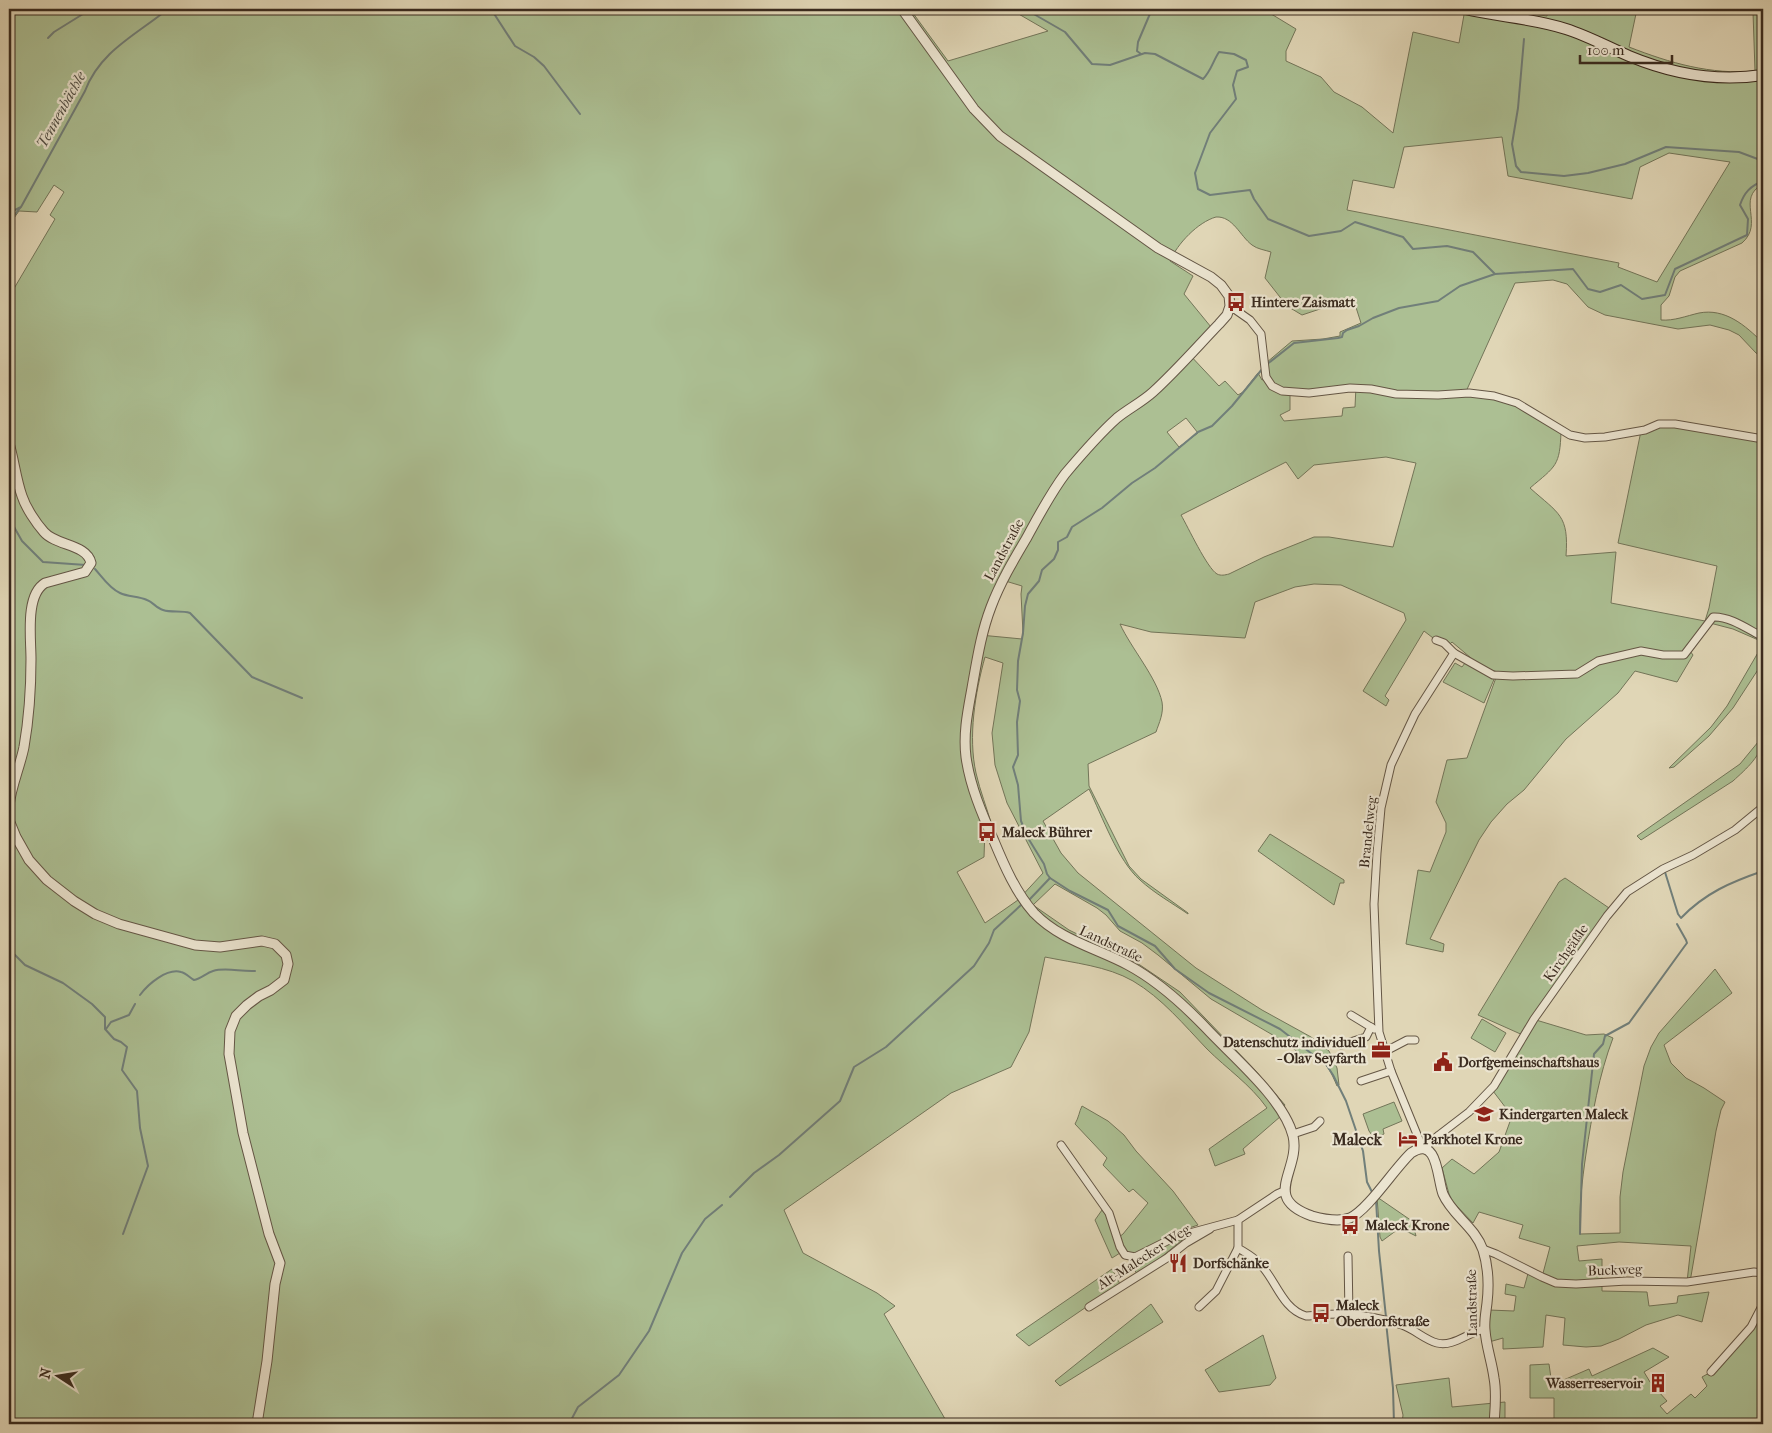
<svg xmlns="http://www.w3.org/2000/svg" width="1772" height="1433" font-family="'IM FELL French Canon',serif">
<rect width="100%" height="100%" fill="#e0d6b6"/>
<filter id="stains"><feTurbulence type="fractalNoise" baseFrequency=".004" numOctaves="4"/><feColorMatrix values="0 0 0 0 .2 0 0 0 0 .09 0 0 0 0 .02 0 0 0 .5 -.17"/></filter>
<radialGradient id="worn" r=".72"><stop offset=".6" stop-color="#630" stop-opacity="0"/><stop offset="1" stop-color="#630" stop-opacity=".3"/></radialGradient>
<g fill="#acbf93" stroke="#737559" fill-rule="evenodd">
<path d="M9,9H910L948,61L1048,31L1010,9H1263L1296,29L1286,51V61L1321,77L1334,92L1362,107L1393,133L1413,32L1459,43L1465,9H1497L1547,16L1548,9H1637L1629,47C1670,63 1711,75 1755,71L1753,12L1763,10V184C1735,199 1765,223 1742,243L1680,271L1675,277L1669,296L1661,305V320C1674,321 1686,316 1699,313C1725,308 1745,325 1763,343V357L1756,353L1739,335L1729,330L1710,325L1678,329L1605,315L1588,307L1567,284L1553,280L1515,283L1464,396L1494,394L1561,431C1560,466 1556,466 1530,488C1559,514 1569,515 1566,556L1616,552L1611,603L1705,621L1709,608L1717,566L1618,543L1641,431L1655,424L1763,437V642L1733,629L1710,623L1690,651L1693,655L1677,682L1635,671L1618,693L1566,739L1524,790L1507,804L1491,822L1479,840L1430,939L1444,944L1443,952L1406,944L1418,870L1430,872L1446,832V823L1436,802L1447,760L1467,758L1498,672L1491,670L1471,660V658L1452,642L1446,648L1424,631L1385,696L1389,700L1386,706L1363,691L1406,620L1404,613L1341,585L1314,584L1295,587L1255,602L1245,638L1151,632L1120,624C1131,648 1157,678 1162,702C1164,713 1159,723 1156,732L1088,764L1089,786L1129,866L1141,879L1188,913V914C1172,903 1154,893 1140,880C1118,861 1102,816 1089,789L1043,821L1061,853L1078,873L1196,968L1262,1010L1311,1037L1329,1051L1337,1068L1339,1085L1337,1086C1332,1074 1326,1060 1313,1056L1310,1061L1283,1041L1211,999L1158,955L1142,943L1120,931L1106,915L1097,908L1055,884L1033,905L1069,930L1140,965L1180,992L1255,1070L1285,1105L1279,1113L1281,1116L1243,1149L1245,1154L1215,1166L1209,1149L1267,1108C1250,1084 1227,1069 1207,1049C1184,1025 1162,998 1133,981C1107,966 1074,963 1045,957L1029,1032L1011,1067L951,1093L784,1210L803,1253L877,1293L895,1306L884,1314L948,1424H9V297L55,219L50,215L64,192L54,185L37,212L19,211L9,225ZM1502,137L1508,176L1632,199L1640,167L1669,153L1730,162L1657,282L1618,267L1619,263L1347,210L1353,180L1394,188L1404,147ZM1216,217C1233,216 1240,236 1252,245C1257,249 1265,250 1271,252L1265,278L1287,306L1302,315L1353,298L1361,323L1340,332V336L1323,339L1292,341L1266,363L1268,377L1262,380L1258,373L1243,392L1238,395L1225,381L1219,386L1187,352L1211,327L1184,294L1193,276L1170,261C1177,244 1198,222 1216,217ZM1356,386L1355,407L1343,408L1342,416L1284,421L1280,415L1290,410V390H1309ZM1186,418L1198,433L1179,447L1167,432ZM1386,457L1416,463L1393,547L1329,537H1314L1264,557L1229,574C1225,575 1221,576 1217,574C1207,568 1188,527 1181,515L1286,462L1298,479L1314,465ZM1002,580L1022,586L1021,594L1023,633L1022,639L980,635ZM985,657L1003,663L992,733L995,765L1007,803L1043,873L1018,900L985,923L957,872L984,857L985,829L992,826C987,808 980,791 976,773C968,737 975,693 985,657Z"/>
<path d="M1763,644V662L1733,708L1709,736L1674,767L1669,768L1711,727L1727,706Z"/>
<path d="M1455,663L1462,667L1465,663L1495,677L1484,703L1443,682Z"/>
<path d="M1763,736C1763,755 1746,769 1733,781L1641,840L1637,836L1740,764Z"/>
<path d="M1270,834L1344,880V883H1340L1334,905L1258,851Z"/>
<path d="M1565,878L1612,910L1536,1020L1586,1035L1604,1034L1613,1038C1599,1075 1592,1115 1586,1154C1582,1181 1579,1207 1580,1234L1620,1233V1197L1623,1172L1644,1066L1651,1047L1659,1033L1715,969L1732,993L1664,1045L1671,1063L1686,1078L1704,1088L1725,1102L1721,1110L1716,1131L1690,1282H1687L1691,1246L1619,1242L1577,1246L1579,1261L1602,1259V1291L1647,1292L1649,1306L1677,1303L1678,1296L1709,1292L1702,1322L1678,1315L1646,1325L1619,1339L1601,1346L1586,1347L1563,1345L1565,1318L1546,1315L1543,1347L1503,1349V1338L1489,1342V1310L1514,1311L1516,1296L1505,1294L1506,1284L1524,1288L1529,1270L1542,1277L1550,1247L1519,1238L1523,1225L1479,1212L1473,1223L1453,1202L1449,1194L1442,1168L1452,1159L1474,1174L1499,1152L1512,1116L1493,1091L1525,1036L1478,1015L1559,882Z"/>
<path d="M1482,1019L1506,1033L1495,1052L1471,1038Z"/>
<path d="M1394,1102L1402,1121L1383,1129L1384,1134L1374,1138L1369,1131L1363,1114Z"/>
<path d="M1082,1106L1108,1121L1124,1135L1136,1151L1173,1191L1198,1225L1186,1229L1187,1236L1154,1263L1137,1274L1128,1259L1120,1253L1112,1258L1095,1220L1102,1210L1110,1221L1115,1240L1123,1234L1148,1203L1133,1189L1129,1192L1103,1165L1107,1158L1075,1124C1079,1117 1079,1112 1082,1106Z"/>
<path d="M1377,1197L1412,1221L1416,1236L1406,1231L1397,1230L1382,1241L1380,1237Z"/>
<path d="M1112,1269L1120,1284L1029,1346L1016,1335Z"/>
<path d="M1151,1304L1163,1322L1060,1386L1055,1381Z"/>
<path d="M1763,1304V1424H1554V1398H1530V1365L1549,1364L1552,1385L1589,1369L1592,1376L1653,1348L1669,1357L1644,1372L1650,1382L1667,1401L1660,1406L1667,1414L1691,1394L1695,1398L1707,1386L1702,1377L1711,1372L1751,1327Z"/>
<path d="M1263,1335L1276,1378L1270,1385L1219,1392L1205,1370Z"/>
<path d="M1449,1378L1452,1407L1505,1402V1424H1402L1403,1415L1396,1385Z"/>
</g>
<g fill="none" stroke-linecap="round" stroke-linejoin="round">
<g stroke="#717f7a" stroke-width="2">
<path d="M491,9L515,46L534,57L544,66L580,114"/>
<path d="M1025,9L1065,32L1092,64L1110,65L1145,53L1155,54L1203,79C1211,71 1213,61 1219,52L1234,54L1246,60L1248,67L1237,71L1233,85L1236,99L1210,133L1195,173L1198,189L1210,195L1250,190L1254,199L1268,219L1309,236L1341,231L1355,222L1403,237L1413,249L1447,246L1473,252L1495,274L1573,269L1588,289L1600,292L1621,285L1642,299L1665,295L1675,269L1747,235L1748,219L1740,205C1744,193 1750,186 1763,181"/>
<path d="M48,38L54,32L91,9"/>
<path d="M1524,39L1518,108L1512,144L1516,166L1521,172L1564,176L1588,173L1625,164L1666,147L1739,152L1763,161"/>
<path d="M1141,54L1137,51L1138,42L1152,9"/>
<path d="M9,209L15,210L21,207L85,91C100,51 136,35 168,9"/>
<path d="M9,222L20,208"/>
<path d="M1266,365L1294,343L1338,338L1342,337L1343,333L1347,330L1359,326L1373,318L1399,308L1438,301L1460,286L1495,274"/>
<path d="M1263,368L1232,406L1212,426L1198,432L1155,468L1132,483L1102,508L1072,527L1067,537L1058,542V550L1054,559L1042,570L1039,581L1028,594L1025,606L1023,633L1018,661L1017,690L1020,701L1017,722L1018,755L1013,767L1018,785L1021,821L1028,838L1044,864L1047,874L1050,878L1070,891L1108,910L1118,926L1155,946L1175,969L1209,993L1280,1029L1312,1054L1322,1058L1333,1075L1346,1101L1363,1151L1367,1182L1373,1194"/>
<path d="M9,518L22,541L43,562L86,565"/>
<path d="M95,569C102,577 110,589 120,593C128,597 138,596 147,600C153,602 156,608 163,610C172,613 181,610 190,613L252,677L302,698"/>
<path d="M1665,872L1678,914L1681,918C1705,893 1731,882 1763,871"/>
<path d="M1030,899L1050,878"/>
<path d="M9,949L25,965L63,983L92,1004L105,1017V1029L114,1039L121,1042L127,1047L122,1070L137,1091L140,1128L148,1166L123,1234"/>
<path d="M140,995C148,984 167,968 181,972C186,973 190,978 194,980C201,979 206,973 213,971C226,967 241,972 255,971"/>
<path d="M106,1029L111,1022L129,1015L135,1004"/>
<path d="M730,1197L754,1173L779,1155L840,1101L854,1067L886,1047L974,966L989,943L994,930L1021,905"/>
<path d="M1376,1200L1379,1251L1386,1317"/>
<path d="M1580,1234L1582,1164L1594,1054L1603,1044L1605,1036L1629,1023L1684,947L1687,943L1686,940L1677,924"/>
<path d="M1386,1322L1393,1388L1394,1424"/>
<path d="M569,1424L578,1407L619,1375L649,1331L682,1253L705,1219L722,1205"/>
</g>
<g stroke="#645645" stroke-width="9">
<g id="minor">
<path d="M1230,306L1250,320L1261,334L1266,377L1272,386L1282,391L1309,393L1350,388L1371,389L1396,394L1438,395L1469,393L1494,396L1517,403L1570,435L1585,438L1605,437L1645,430L1659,424H1675L1763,439"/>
<path d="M1436,640L1444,643L1454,653L1493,675L1513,676L1577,674L1598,661L1641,651L1663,655H1684L1713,617C1730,616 1749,630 1763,637"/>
<path d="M1454,653L1415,714L1391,765L1381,808L1377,853L1374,904L1379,1032L1391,1071L1423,1149L1439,1135L1469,1112L1494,1086L1534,1019L1607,916L1627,892L1663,869L1693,855L1735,830L1763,807"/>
<path d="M1351,1015L1374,1029"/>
<path d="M1341,1045L1366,1037L1371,1027"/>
<path d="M1384,1052L1407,1040H1415"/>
<path d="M1361,1081L1391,1071"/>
<path d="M1293,1134L1314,1127L1320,1121"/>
<path d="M1061,1145L1109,1213L1120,1247L1125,1255L1135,1257L1175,1237L1238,1220"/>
<path d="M1284,1191L1277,1194L1238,1220V1248C1246,1253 1254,1257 1260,1264C1276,1280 1282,1309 1306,1316C1311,1316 1316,1315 1321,1315C1348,1312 1376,1316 1402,1325C1414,1329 1425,1340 1437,1343C1454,1347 1468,1332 1485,1329"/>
<path d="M1483,1249L1496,1254L1542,1277L1556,1283L1576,1284L1627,1281L1687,1282L1754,1272L1763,1273"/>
<path d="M1348,1256L1349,1314"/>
<path d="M1089,1307L1167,1258L1186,1243L1210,1229"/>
<path d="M1199,1307L1216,1291L1238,1248"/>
<path d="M1711,1372L1751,1327L1763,1304"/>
</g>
</g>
<g stroke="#645645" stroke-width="11">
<g id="tertiary">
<path d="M902,9L974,109L1000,136L1158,248L1211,277L1221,285L1229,296L1230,306L1227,315L1219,324C1197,347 1176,371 1153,392C1142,402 1128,409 1117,418C1098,435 1081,455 1065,474C1050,494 1038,517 1026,539C1013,561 1000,583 991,607C981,633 977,660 972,688C968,710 963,733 966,757C970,786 982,814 994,841C1004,865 1016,893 1034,913C1060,940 1096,948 1128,965C1158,981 1183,1004 1206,1028C1232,1056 1284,1099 1293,1136C1301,1170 1260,1198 1312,1216C1323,1219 1339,1222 1350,1218C1368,1210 1394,1169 1411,1153C1438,1135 1437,1178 1443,1194C1452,1215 1475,1227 1483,1250C1488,1266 1489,1286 1487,1303C1486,1312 1484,1321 1485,1330C1486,1346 1492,1362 1494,1378C1497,1394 1495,1409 1494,1424"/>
<path d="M9,10L10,9"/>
<path d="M9,443C14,460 16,479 22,496C26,508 36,523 44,532C56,546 87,544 91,563L85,572L45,583C25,595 31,638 31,659C31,687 29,718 24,747C20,767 11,786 9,806"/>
<path d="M9,813V820L16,837L29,860L47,880L74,901L95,914L119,924L195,945L220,947L262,941L275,944L286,955L288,964L284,980L271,990L259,996L247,1005L236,1016L230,1031L229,1054L243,1133L269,1234L280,1263L275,1284L267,1361L257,1424"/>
</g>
</g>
<g stroke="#3a2b1f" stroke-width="12">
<path id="secondary" d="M1465,9C1498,17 1533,18 1566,29C1588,36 1608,47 1629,56C1672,74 1717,82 1763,75"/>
</g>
<use href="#minor" stroke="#ebe4d0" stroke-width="7"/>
<use href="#tertiary" stroke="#ebe4d0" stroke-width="9"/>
<use href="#secondary" stroke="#ebe4d0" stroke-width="10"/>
</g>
<defs>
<g id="bus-bare" transform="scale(1.5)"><path d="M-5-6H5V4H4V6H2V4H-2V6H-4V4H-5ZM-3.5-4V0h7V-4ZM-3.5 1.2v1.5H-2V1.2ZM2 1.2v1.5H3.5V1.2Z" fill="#8f2418" stroke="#ebe4d0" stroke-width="2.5" paint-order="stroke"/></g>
<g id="office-bare" transform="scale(1.5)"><path d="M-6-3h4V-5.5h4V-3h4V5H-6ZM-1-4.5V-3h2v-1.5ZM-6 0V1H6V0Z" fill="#8f2418" stroke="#ebe4d0" stroke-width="2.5" paint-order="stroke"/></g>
<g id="civic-bare" transform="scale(1.5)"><path d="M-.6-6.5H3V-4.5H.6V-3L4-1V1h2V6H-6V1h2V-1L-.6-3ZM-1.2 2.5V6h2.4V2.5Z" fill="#8f2418" stroke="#ebe4d0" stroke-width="2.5" paint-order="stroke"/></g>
<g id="school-bare" transform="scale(1.5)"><path d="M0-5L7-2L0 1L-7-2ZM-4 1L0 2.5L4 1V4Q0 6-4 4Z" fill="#8f2418" stroke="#ebe4d0" stroke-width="2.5" paint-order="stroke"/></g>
<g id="hotel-bare" transform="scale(1.5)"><path d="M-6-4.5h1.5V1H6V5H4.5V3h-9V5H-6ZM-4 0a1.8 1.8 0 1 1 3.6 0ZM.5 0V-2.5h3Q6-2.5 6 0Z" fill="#8f2418" stroke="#ebe4d0" stroke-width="2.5" paint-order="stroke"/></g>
<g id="restaurant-bare" transform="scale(1.5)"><path d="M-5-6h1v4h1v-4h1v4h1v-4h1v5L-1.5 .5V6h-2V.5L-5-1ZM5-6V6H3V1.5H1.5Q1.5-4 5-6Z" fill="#8f2418" stroke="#ebe4d0" stroke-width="2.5" paint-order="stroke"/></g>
<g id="building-bare" transform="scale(1.5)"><path d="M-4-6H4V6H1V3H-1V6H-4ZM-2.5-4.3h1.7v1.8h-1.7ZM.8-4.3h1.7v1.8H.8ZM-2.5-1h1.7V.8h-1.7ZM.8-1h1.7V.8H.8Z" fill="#8f2418" stroke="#ebe4d0" stroke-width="2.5" paint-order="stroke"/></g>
</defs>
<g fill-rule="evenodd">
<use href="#bus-bare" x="1236" y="302"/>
<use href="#bus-bare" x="987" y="832"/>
<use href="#office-bare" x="1381" y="1050"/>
<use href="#civic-bare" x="1443" y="1062"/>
<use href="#school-bare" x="1484" y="1114"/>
<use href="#hotel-bare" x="1408" y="1139"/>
<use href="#bus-bare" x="1350" y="1225"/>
<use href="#restaurant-bare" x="1178" y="1263"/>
<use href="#bus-bare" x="1321" y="1313"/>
<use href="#building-bare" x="1658" y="1383"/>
</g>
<g text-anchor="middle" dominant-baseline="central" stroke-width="4.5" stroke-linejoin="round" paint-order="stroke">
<g font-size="14" font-weight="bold" fill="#3a2b1f" stroke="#ebe4d0" text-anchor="start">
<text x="1251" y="302">Hintere Zaismatt</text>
<text x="1002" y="832">Maleck Bührer</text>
<text x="1366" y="1042" text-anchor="end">Datenschutz individuell<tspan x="1366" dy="16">- Olav Seyfarth</tspan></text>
<text x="1458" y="1062">Dorfgemeinschaftshaus</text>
<text x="1499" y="1114">Kindergarten Maleck</text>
<text x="1423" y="1139">Parkhotel Krone</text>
<text x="1365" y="1225">Maleck Krone</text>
<text x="1193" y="1263">Dorfschänke</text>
<text x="1336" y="1305">Maleck<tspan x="1336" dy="16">Oberdorfstraße</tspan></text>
<text x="1643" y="1383" text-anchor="end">Wasserreservoir</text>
</g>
<g font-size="14" fill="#3a2b1f" stroke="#ebe4d0">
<text transform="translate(1004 550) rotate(-62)">Landstraße</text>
<text transform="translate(1368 832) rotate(-84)">Brandelweg</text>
<text transform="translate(1111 944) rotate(25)">Landstraße</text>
<text transform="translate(1566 953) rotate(-55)">Kirchgäßle</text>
<text transform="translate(1144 1257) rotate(-33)">Alt-Malecker Weg</text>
<text transform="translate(1615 1270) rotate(-2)">Buckweg</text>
<text transform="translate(1472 1303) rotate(-91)">Landstraße</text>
</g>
<g font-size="15" font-style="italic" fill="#514e45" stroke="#ebe4d0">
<text transform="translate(61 110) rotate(-61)">Tennenbächle</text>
</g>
<g font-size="16" font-weight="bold" fill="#3a2b1f" stroke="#ebe4d0">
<text x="1357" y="1139">Maleck</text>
</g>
</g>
<rect width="1772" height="1433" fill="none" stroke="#e0d6b6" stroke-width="30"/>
<rect x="10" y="10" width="1752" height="1413" fill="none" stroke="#3a2b1f" stroke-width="2.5"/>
<rect x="15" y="15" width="1742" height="1403" fill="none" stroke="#3a2b1f"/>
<g transform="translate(58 1376) rotate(282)" stroke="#ebe4d0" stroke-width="4" paint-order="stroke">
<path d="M0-4L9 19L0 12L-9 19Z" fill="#3a2b1f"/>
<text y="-8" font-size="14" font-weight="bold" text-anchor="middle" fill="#3a2b1f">N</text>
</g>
<path d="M1580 55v8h92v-8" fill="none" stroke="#3a2b1f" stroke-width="2.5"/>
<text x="1587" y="55" font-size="15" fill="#3a2b1f" stroke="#ebe4d0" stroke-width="4" paint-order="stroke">100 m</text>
<rect width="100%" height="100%" filter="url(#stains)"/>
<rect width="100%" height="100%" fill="url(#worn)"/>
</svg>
